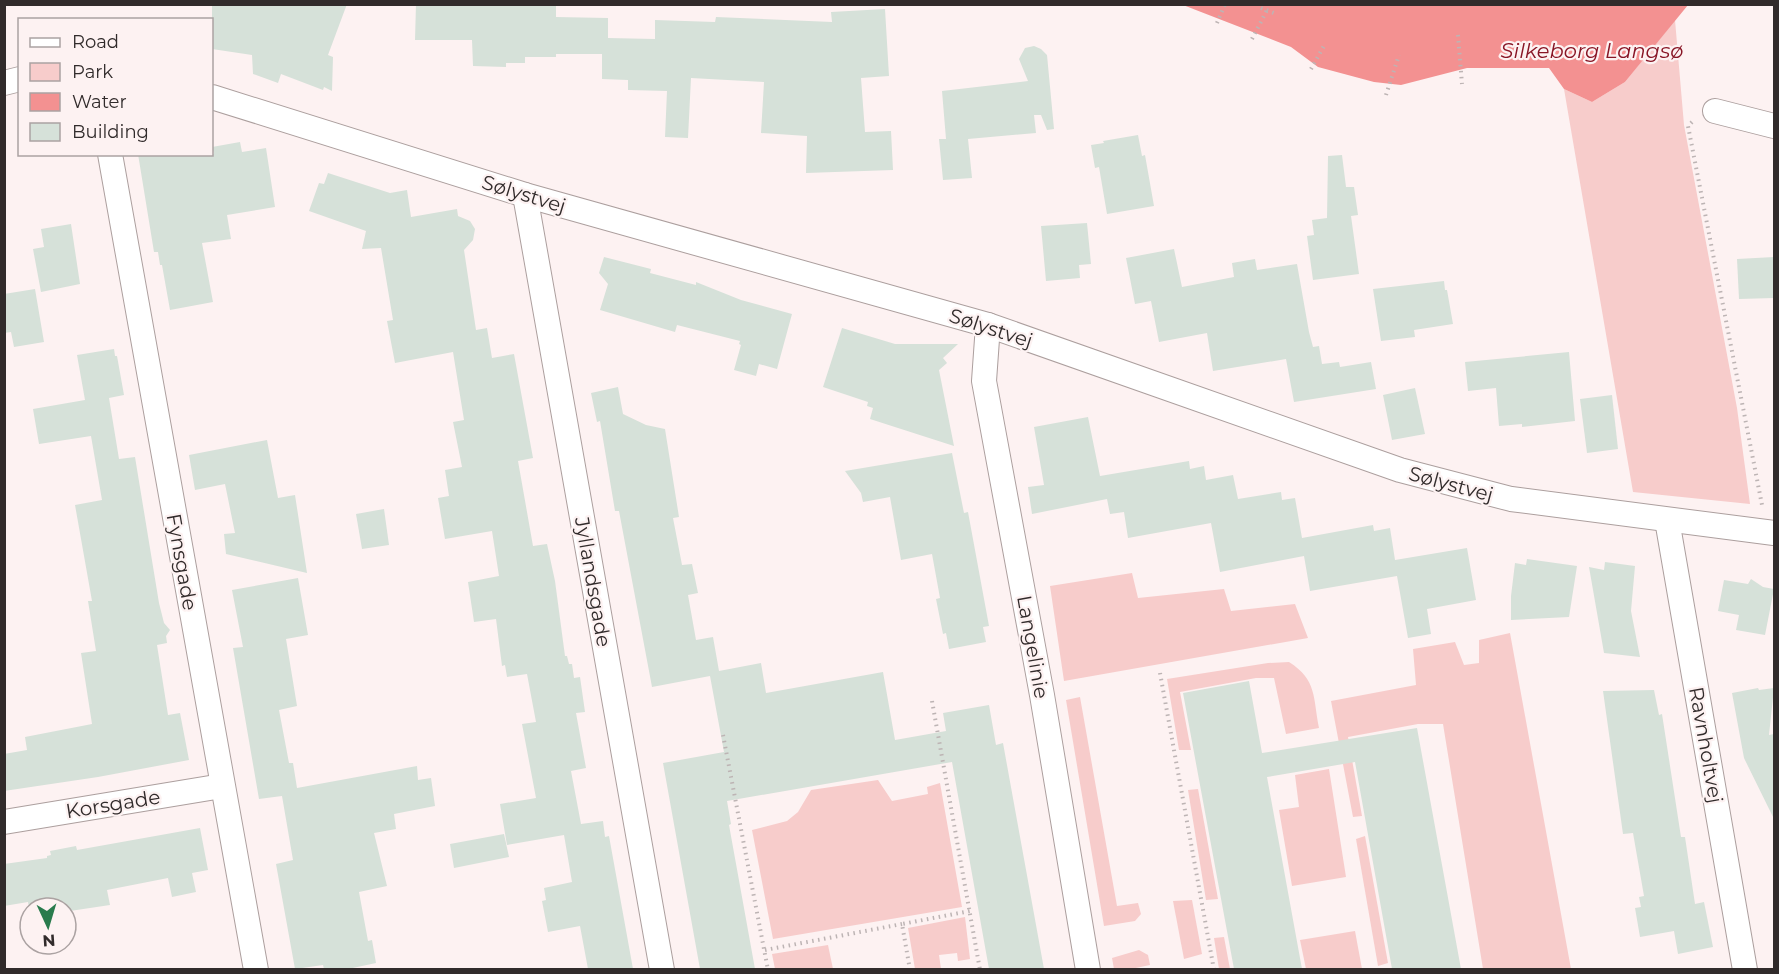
<svg xmlns="http://www.w3.org/2000/svg" width="1779" height="974" font-family="Montserrat,sans-serif">
<rect width="100%" height="100%" fill="#fdf2f2"/>
<g fill="#f7cccb">
<path d="M1675,20L1684,125L1737,408L1750,504L1633,492L1564,89L1592,102L1625,82Z"/>
<path d="M1132,573L1138,598L1224,589L1231,611L1295,604L1308,638L1064,681L1050,586Z"/>
<path d="M1510,633L1571,969H1483L1443,724H1418L1348,737L1362,816L1353,817L1331,701L1416,685L1413,649L1455,642L1464,665L1479,663V640Z"/>
<path d="M1289,662C1317,680 1313,697 1319,728L1286,734L1274,678H1256L1180,692L1191,750H1179L1167,679L1268,663Z"/>
<path d="M1080,697L1117,906L1138,903L1141,914L1135,921L1104,926L1066,700Z"/>
<path d="M1329,769L1346,877L1292,886L1279,810L1299,807L1295,775Z"/>
<path d="M878,780L892,801L928,794L927,787L940,783L962,907L773,939L752,830L787,821L798,812L811,790Z"/>
<path d="M1198,789L1218,899L1206,900L1188,790Z"/>
<path d="M1365,836L1388,963L1378,966L1356,839Z"/>
<path d="M1192,900L1202,954L1184,959L1173,901Z"/>
<path d="M965,917L970,959L958,961L957,953L939,955L941,969H915L908,928Z"/>
<path d="M1355,931L1362,969H1306L1300,940Z"/>
<path d="M1224,937L1230,969H1219L1214,938Z"/>
<path d="M828,945L833,969H775L772,954Z"/>
<path d="M1139,950L1148,955L1150,965L1131,969H1114L1112,958Z"/>
</g>
<path fill="#f39191" d="M1183,5H1688L1625,82L1592,102L1564,89L1549,68H1467L1401,85L1374,82L1318,67L1291,47Z"/>
<g fill="#d6e1d9">
<path d="M212,4H347L328,55L333,57L332,91L324,87L323,90L281,74L278,83L253,74L252,55L212,49Z"/>
<path d="M416,4H556V17L608,18V38L655,39V20L715,22L716,17L832,22L831,12L885,9L889,76L861,78L865,132L891,131L893,170L806,173L807,136L761,133L764,82L691,78L688,138L665,137L667,91L628,90V80L602,79V54H556V57H525V63H506V67L473,66L472,40H415Z"/>
<path d="M1034,46L1041,49L1047,55L1054,129L1047,130L1041,115H1034L1036,133L968,139L972,178L943,180L939,139H946L942,91L1028,81L1019,59L1025,48Z"/>
<path d="M1138,135L1142,156L1145,155L1154,206L1107,214L1099,167L1095,168L1091,145L1104,143L1103,141Z"/>
<path d="M240,142L242,152L266,148L275,207L227,215L231,239L202,243L213,302L170,310L162,265H160L158,252H154L138,154H214L212,147Z"/>
<path d="M1342,155L1346,187H1354L1358,215L1351,216L1359,274L1313,280L1307,236L1314,235L1312,220L1327,218L1328,156Z"/>
<path d="M328,173L390,193L407,190L411,217L457,209L458,216L470,221L475,229L473,240L464,250L476,330L487,328L492,358L514,354L533,458L518,461L533,546L547,544L555,581L565,656H567L569,664H572L574,678L580,677L585,712L576,713L586,768L571,771L581,824L603,821L605,837L609,836L633,969H588L580,926L548,932L542,901L546,900L544,888L572,882L564,835L507,845L500,804L536,798L522,724L536,722L527,674L507,677L505,665L502,666L496,619L474,622L468,582L499,576L492,531L445,539L438,498L449,496L445,470L462,467L453,422L464,420L453,352L395,363L387,321L393,320L381,248L362,249L366,231L309,211L319,183L324,184Z"/>
<path d="M1087,223L1091,264L1079,265L1080,278L1046,281L1041,226Z"/>
<path d="M71,224L80,284L41,292L33,249L44,247L41,229Z"/>
<path d="M1174,249L1182,287L1234,277L1232,263L1255,259L1257,270L1297,264L1309,332L1313,347L1319,346L1322,364L1339,362L1340,367L1371,362L1376,389L1294,402L1286,359L1213,371L1207,333L1159,342L1151,301L1135,304L1126,258Z"/>
<path d="M604,257L651,269L650,273L696,285V282L741,300L792,314L777,369L759,364L756,376L734,370L741,345L739,344L740,341L677,325L675,332L600,310L608,284L599,273Z"/>
<path d="M1774,257V298L1739,299L1737,259Z"/>
<path d="M1444,281L1445,290H1447L1453,324L1414,330L1415,337L1381,341L1373,289Z"/>
<path d="M35,289L44,342L14,347L11,332L4,333V294Z"/>
<path d="M842,328L895,344H958L943,358L947,363L939,370L954,446L870,419L873,408L867,406L868,402L823,387Z"/>
<path d="M114,349L115,356H117L124,395L109,398L119,459L135,457L159,603L164,623L170,630L166,636L167,643L157,645L168,715L180,713L189,760L98,777L4,791V754L27,750L25,737L92,724L81,653L96,651L88,601H92L75,505L102,500L91,436L39,444L33,409L85,400L77,355Z"/>
<path d="M1569,352L1575,421L1522,427V424L1499,426L1496,388L1468,391L1465,362Z"/>
<path d="M618,387L623,414L646,425L665,429L679,517L673,518L682,565L692,564L698,593L688,595L696,640L713,637L719,671L761,663L766,693L883,672L895,740L946,731L943,713L989,705L996,745L1003,743L1044,969H989L952,762L727,801L731,824L729,825L755,969H700L663,763L724,752L710,676L652,687L619,511H615L600,421L597,422L591,393Z"/>
<path d="M1415,388L1425,434L1392,440L1383,395Z"/>
<path d="M1612,395L1618,449L1587,453L1580,399Z"/>
<path d="M1088,417L1100,476L1189,461L1190,469L1204,466L1206,480L1233,475L1238,499L1281,492L1282,500L1295,498L1302,538L1373,525L1374,531L1390,528L1395,560L1467,548L1476,600L1427,609L1431,634L1408,638L1397,576L1310,591L1304,556L1220,572L1211,523L1128,538L1124,512L1110,514L1107,499L1032,514L1028,487L1044,485L1034,427Z"/>
<path d="M267,440L278,498L295,495L307,573L226,554L224,534L235,533L225,484L195,490L189,455Z"/>
<path d="M952,453L964,513L968,512L989,626L983,627L986,642L949,649L946,633L943,634L936,599L940,598L932,554L901,560L890,497L863,502L861,493L845,471Z"/>
<path d="M384,509L389,545L362,549L356,514Z"/>
<path d="M1527,559L1577,566L1569,617L1511,620V596L1515,563L1526,565Z"/>
<path d="M1605,562L1635,566L1631,611L1640,657L1604,653L1589,567L1604,570Z"/>
<path d="M298,578L308,635L286,639L297,706L279,710L289,763H293L297,788L417,766L418,780L431,778L435,806L394,814L396,829L374,833L387,886L359,892L368,941L372,940L376,963L348,969H324L323,965L295,969L276,864L293,860L282,796L259,799L233,648L243,647L232,590Z"/>
<path d="M1751,579L1763,587L1774,589L1765,635L1736,630L1739,615L1718,611L1724,580L1748,584Z"/>
<path d="M1249,681L1262,753L1417,728L1461,969H1392L1355,762L1267,777L1302,969H1234L1183,693Z"/>
<path d="M1758,688L1759,690L1774,688L1769,735L1774,734V819L1744,758L1732,693Z"/>
<path d="M1654,690L1659,715L1662,714L1681,837H1685L1695,904L1704,902L1713,947L1678,954L1674,931L1640,937L1635,908L1641,907L1639,897L1644,896L1633,833L1623,834L1603,691Z"/>
<path d="M200,828L208,870L192,873L196,892L172,897L168,878L107,890L110,905L70,911L69,907L61,908V904L29,908L28,902L4,906V864L47,858V856L51,855L50,851L76,846L77,850Z"/>
<path d="M504,834L509,857L454,868L450,844Z"/>
</g>
<g fill="none" stroke-linecap="round" stroke-linejoin="round">
<g stroke="#ac9f9e" stroke-width="26">
<g id="minor">
<path d="M4,83L20,79"/>
<path d="M212,97L525,195L988,325L1400,470L1511,499L1774,533"/>
<path d="M1715,111L1774,126"/>
<path d="M110,154L256,970"/>
<path d="M525,195L662,970"/>
<path d="M988,325L984,381L1042,695L1088,970"/>
<path d="M1667,520L1745,970"/>
<path d="M4,822L222,786"/>
</g>
</g>
<g stroke="#bdb4b4" stroke-width="4" stroke-dasharray="1.5 4.5" stroke-linecap="butt">
<path d="M1261,8L1274,13"/>
<path d="M1217,23L1225,4"/>
<path d="M1458,35L1462,84"/>
<path d="M1252,39L1267,10"/>
<path d="M1311,69L1325,44"/>
<path d="M1386,95L1399,55"/>
<path d="M1692,122L1688,126L1762,505"/>
<path d="M1160,673L1214,970"/>
<path d="M932,701L980,970"/>
<path d="M723,735L768,970"/>
<path d="M765,950L902,924"/>
<path d="M910,970L902,924L970,911"/>
</g>
<use href="#minor" stroke="#fff" stroke-width="24"/>
</g>
<g text-anchor="middle" dominant-baseline="central" stroke-width="4.5" stroke-linejoin="round" paint-order="stroke">
<g font-size="20" fill="#312b2b" stroke="#fdf2f2">
<text transform="translate(524 194) rotate(17)">Sølystvej</text>
<text transform="translate(991 328) rotate(18)">Sølystvej</text>
<text transform="translate(1451 484) rotate(15)">Sølystvej</text>
<text transform="translate(182 562) rotate(80)">Fynsgade</text>
<text transform="translate(593 582) rotate(80)">Jyllandsgade</text>
<text transform="translate(1033 647) rotate(80)">Langelinie</text>
<text transform="translate(1706 745) rotate(80)">Ravnholtvej</text>
<text transform="translate(113 804) rotate(-9)">Korsgade</text>
</g>
<g font-size="21" font-style="italic" fill="#881525" stroke="#fdf2f2">
<text x="1592" y="50">Silkeborg Langsø</text>
</g>
</g>
<rect width="1779" height="974" fill="none" stroke="#312b2b" stroke-width="12"/>
<rect x="18" y="18" width="195" height="138" fill="#fdf2f2" stroke="#aba2a2" stroke-width="1.5"/>
<rect x="30" y="38" width="30" height="9" fill="#ffffff" stroke="#aba2a2" stroke-width="1.5"/>
<text x="72" y="48" font-size="18" fill="#312b2b">Road</text>
<rect x="30" y="63" width="30" height="18" fill="#f7cccb" stroke="#aba2a2" stroke-width="1.5"/>
<text x="72" y="78" font-size="18" fill="#312b2b">Park</text>
<rect x="30" y="93" width="30" height="18" fill="#f39191" stroke="#aba2a2" stroke-width="1.5"/>
<text x="72" y="108" font-size="18" fill="#312b2b">Water</text>
<rect x="30" y="123" width="30" height="18" fill="#d6e1d9" stroke="#aba2a2" stroke-width="1.5"/>
<text x="72" y="138" font-size="18" fill="#312b2b">Building</text>
<g transform="translate(48 926) rotate(176)"><circle r="28" fill="#fdf2f2" stroke="#aba2a2" stroke-width="1.5"/>
<path d="M0-4.5L10 22L0 15L-10 22Z" fill="#297b4d"/>
<text y="-9" font-size="16" font-weight="bold" text-anchor="middle" fill="#312b2b">N</text>
</g>
</svg>
